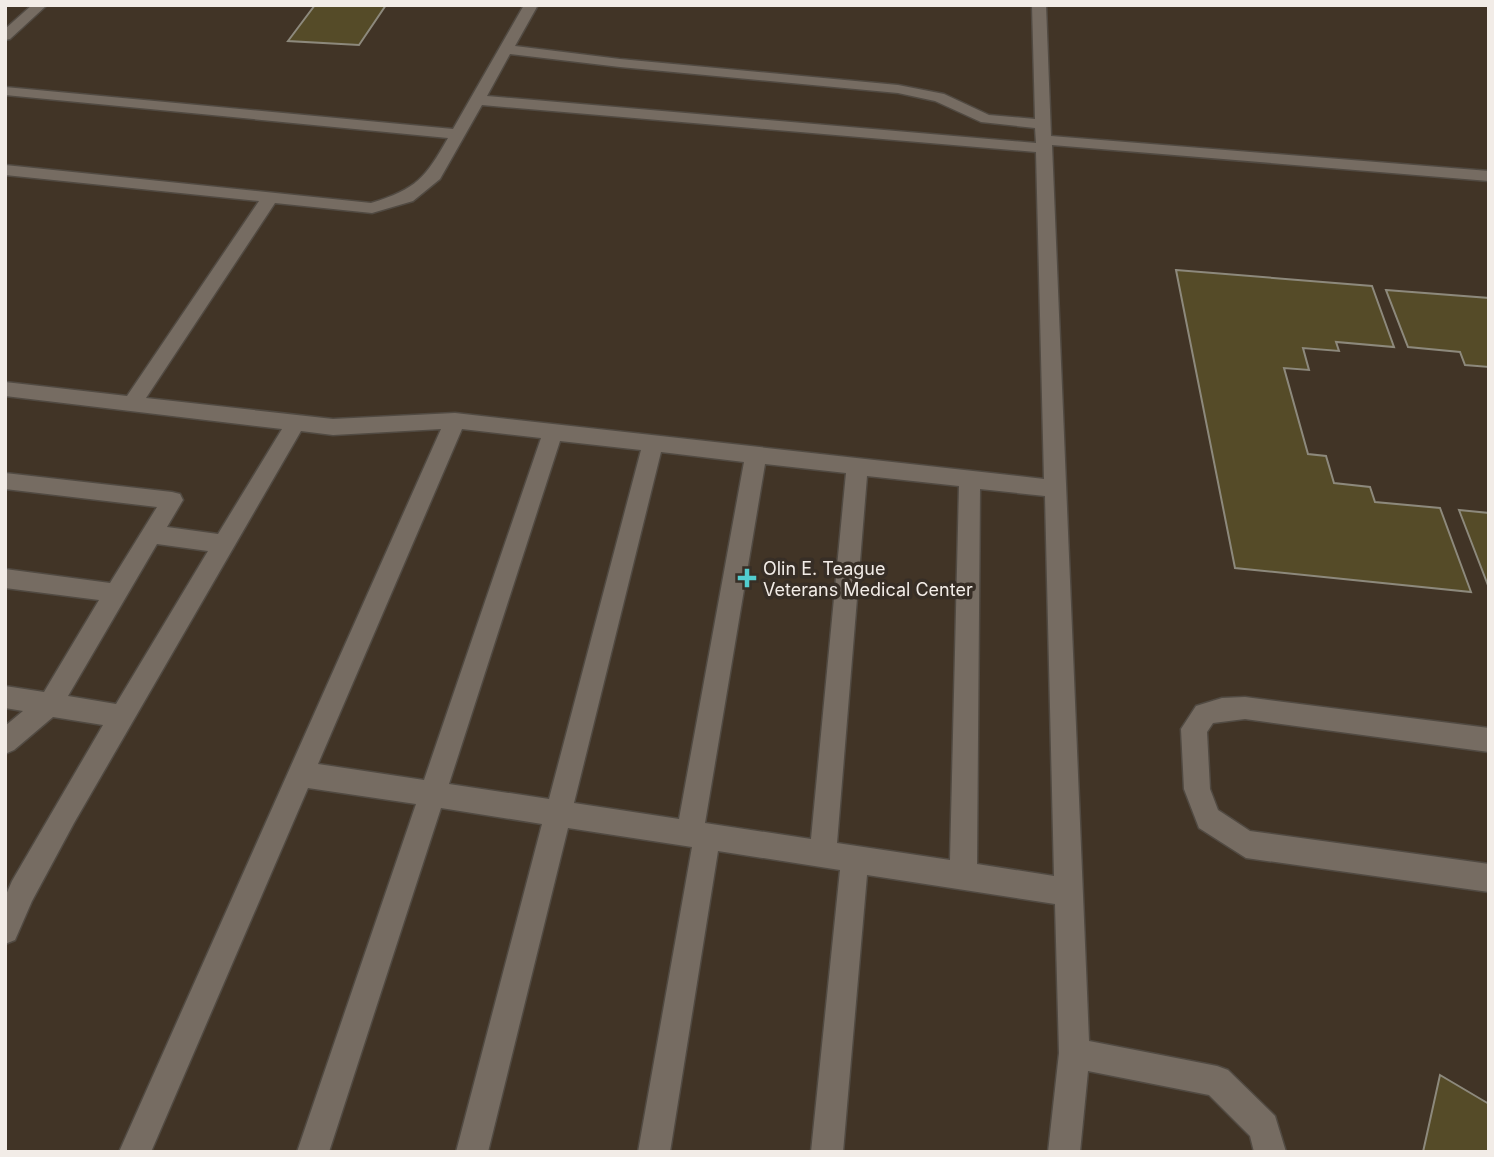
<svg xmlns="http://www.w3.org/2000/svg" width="1494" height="1157" font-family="Inter,sans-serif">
<rect width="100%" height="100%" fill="#372e26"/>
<rect fill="#413426" x="5" y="5" width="1484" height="1147"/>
<g fill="#554b28" stroke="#8d897c" stroke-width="2">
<path d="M315,5H386L359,45L288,41Z"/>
<path d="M1176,270L1372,286L1394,347L1336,342L1339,351L1303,348L1309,370L1284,368L1308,454L1326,456L1334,483L1370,487L1375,502L1440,508L1471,592L1235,568Z"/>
<path d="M1386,290L1489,298V367L1465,365L1460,352L1408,347Z"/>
<path d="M1459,510L1489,513V588Z"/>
<path d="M1440,1075L1489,1104V1152H1423Z"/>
</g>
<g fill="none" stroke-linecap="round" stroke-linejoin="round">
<g stroke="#514a42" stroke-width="3">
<g id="lane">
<path d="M32,5H47L10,39L5,40V29Z"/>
<path d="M524,5H538L515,46L620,59L898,85L944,94L989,115L1035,119L1032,5H1046L1051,136L1489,171V181L1052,145L1089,1041L1217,1066L1228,1070L1275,1116L1286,1152H1254L1250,1136L1209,1095L1088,1071L1080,1152H1048L1059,1053L1055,904L867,875L843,1152H811L840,870L718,851L670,1152H638L692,847L568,828L488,1152H456L542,824L441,808L329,1152H297L416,804L308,788L151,1152H119L441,429L333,435L301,431L74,823L32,901L15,940L5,944V897L12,881L103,725L53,717L14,750L5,754V726L23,711L5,708V686L44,692L99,600L5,588V569L110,583L157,507L5,489V473L172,492L180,494L183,500L167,527L218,534L282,429L5,396V382L127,396L259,201L5,175V165L371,203C417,189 425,178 448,138L5,95V87L453,129ZM510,54L620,67L898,93L935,101L981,122L1035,128L1036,143L487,96ZM482,105L1036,152L1044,479L455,413L333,419L146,398L275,203L372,213L413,201L440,179ZM462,429L541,438L424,780L318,764ZM560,441L641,450L549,799L449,784ZM661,452L744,462L679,819L574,803ZM765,464L846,473L811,839L705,823ZM867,476L959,486L950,860L837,843ZM980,489L1045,496L1054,876L977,864ZM157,544L208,551L116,704L68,696Z"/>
<path d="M1245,697L1489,728V752L1245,719L1213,723L1207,732L1210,789L1218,810L1250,831L1489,864V892L1246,858L1199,828L1184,789L1181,729L1196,706L1222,698Z"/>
</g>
</g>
<use href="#lane" fill="#766c62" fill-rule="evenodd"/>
</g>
<path fill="#52cdcf" stroke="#372e26" stroke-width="2.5" d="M743.5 567.5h7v7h7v7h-7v7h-7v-7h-7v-7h7z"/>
<g text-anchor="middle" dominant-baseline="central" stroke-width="7" stroke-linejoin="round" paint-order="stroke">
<g font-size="18" fill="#f2ece7" stroke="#372e26" text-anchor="start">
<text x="763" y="568">Olin E. Teague<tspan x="763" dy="21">Veterans Medical Center</tspan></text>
</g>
</g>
<rect width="1494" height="1157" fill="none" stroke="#f2ece7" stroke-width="14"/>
</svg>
